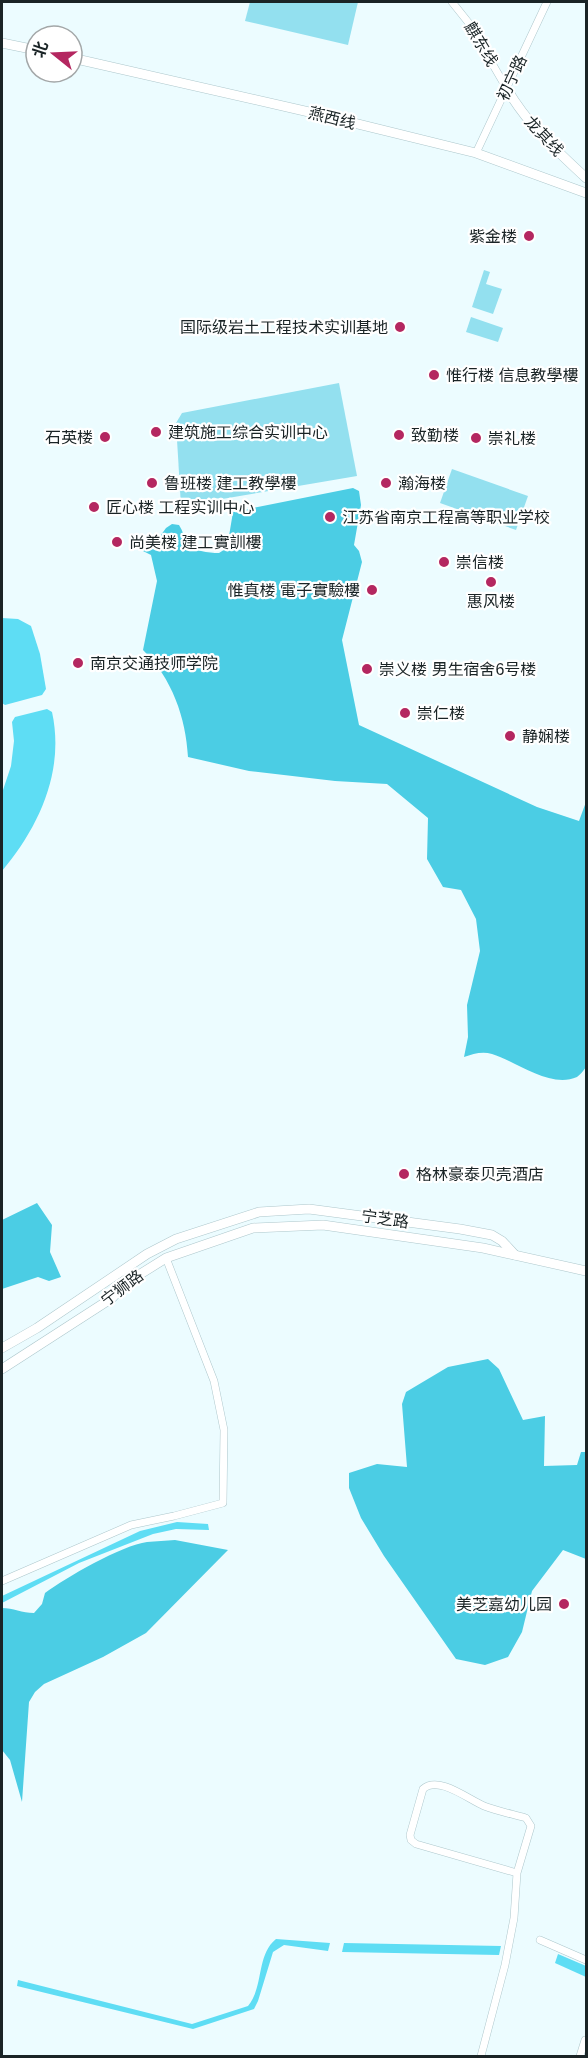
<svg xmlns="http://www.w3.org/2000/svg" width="588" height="2058" font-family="Helvetica,'Noto Sans SC',sans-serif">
<rect width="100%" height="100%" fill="#ecfcff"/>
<g fill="#93e0ef">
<path d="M250,2H358L348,45L245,21Z"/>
<path d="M484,270L490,272L486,284L502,289L493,314L472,307Z"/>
<path d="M471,317L503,328L498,342L466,332Z"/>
<path d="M339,383L357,476L181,506L176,423L182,413Z"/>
<path d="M452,469L528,496L516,530L440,503Z"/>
</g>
<g fill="#4bcde4">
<path d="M353,488L359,491L361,505L354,545L359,551L362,562L342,640L359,725L537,807L579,821L586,802V1067C584,1070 580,1075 577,1077C550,1089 516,1061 492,1054C482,1051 473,1054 464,1057L468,1037L467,1005L480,951L476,919L461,890L443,887L427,859L428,818L387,784L335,781L249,771L188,757C186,718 172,678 143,650L157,581L151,555L143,551L158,539L166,528L172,524L179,525C183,531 184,537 187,543C192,551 209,553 219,553L227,548L233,512Z"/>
<path d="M37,1203L52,1225L50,1252L61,1277L49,1281L38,1277L2,1289V1220Z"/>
<path d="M488,1359L499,1369L523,1420L545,1416L544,1466L577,1465L581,1452H586V1559L563,1550L532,1591L522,1632L508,1657L485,1665L456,1659L384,1556L361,1518L349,1488V1473L377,1464L407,1467L402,1404L406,1392L448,1367Z"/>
<path d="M175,1540L228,1550L146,1633L103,1657L44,1684L35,1692L29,1702L22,1802L10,1760L2,1750V1608C13,1608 22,1613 34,1613L42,1604L45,1593C65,1578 122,1545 147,1542C156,1541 166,1541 175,1540Z"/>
</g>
<g fill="#5eddf4">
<path d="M2,618L18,619L31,626L40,654L46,689L42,695L5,705L2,703Z"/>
<path d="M47,709L52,712C65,771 39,827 2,871V793L11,766L14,741L12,722L15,717Z"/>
<path d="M177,1522L208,1524L209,1530L176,1529L153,1534L79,1563L2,1603V1596L140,1531Z"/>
<path d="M276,1939L330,1943L328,1951L284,1945L273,1952L258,2001L254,2009L193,2029L17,1986L18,1980L192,2024L248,2006C264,1987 256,1955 276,1939Z"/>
<path d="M344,1943L501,1946L499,1955L342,1952Z"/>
<path d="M558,1954L586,1966V1977L555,1963Z"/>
</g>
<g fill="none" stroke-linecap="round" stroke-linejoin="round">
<g stroke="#adc7cc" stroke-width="8">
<g id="street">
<path d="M452,2L468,22L507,89"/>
<path d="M476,153L547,2"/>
<path d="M2,1581L131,1525L174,1516L223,1503L224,1430L214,1381L166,1258"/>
<path d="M540,1940L586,1960"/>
<path d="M481,2056L505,1965L514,1918L517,1873L531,1826L526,1818C512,1814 497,1811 484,1806C468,1799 438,1775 423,1789L410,1835L411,1840L416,1844L517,1873"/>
<path d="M580,2056L585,2040L586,2041"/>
</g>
</g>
<g stroke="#adc7cc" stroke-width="10">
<g id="secondary">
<path d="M2,43L36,50"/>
<path d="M72,58L309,112L476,153L586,193"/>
<path d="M507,89C528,125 556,150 586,178"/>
<path d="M2,1348L37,1328L147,1254L176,1239L259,1212L309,1209L460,1229L492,1235L502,1241L515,1255"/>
<path d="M2,1369L112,1298L126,1283L166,1258L253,1228L323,1225L483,1248L586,1271"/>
</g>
</g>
<use href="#street" stroke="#fff" stroke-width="7"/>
<use href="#secondary" stroke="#fff" stroke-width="9"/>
</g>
<g fill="#b42760" stroke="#fff" stroke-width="2">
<circle cx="529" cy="236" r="6"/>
<circle cx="400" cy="327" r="6"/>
<circle cx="434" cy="375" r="6"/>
<circle cx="156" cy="432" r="6"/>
<circle cx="399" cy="435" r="6"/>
<circle cx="105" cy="437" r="6"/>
<circle cx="476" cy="438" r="6"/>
<circle cx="152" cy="483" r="6"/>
<circle cx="386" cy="483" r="6"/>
<circle cx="94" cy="507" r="6"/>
<circle cx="330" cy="517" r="6"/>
<circle cx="117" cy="542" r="6"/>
<circle cx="444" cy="562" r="6"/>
<circle cx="491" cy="582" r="6"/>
<circle cx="372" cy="590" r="6"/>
<circle cx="78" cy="663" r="6"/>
<circle cx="367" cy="669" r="6"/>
<circle cx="405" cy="713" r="6"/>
<circle cx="510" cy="736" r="6"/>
<circle cx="404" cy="1174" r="6"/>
<circle cx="564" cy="1604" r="6"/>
</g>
<g text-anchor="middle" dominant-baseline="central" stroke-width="4.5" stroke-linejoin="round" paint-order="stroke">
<g font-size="16" fill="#1a2426" stroke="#fff">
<text transform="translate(481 44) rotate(59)">麒东线</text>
<text transform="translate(512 78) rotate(-65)">初宁路</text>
<text transform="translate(332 118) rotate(14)">燕西线</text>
<text transform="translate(544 136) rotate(47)">龙其线</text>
<text transform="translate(385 1219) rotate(8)">宁芝路</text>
<text transform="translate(122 1288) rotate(-37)">宁狮路</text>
</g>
<g font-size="16" fill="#1a2426" stroke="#fff" text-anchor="start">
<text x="517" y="236" text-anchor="end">紫金楼</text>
<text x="388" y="327" text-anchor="end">国际级岩土工程技术实训基地</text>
<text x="446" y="375">惟行楼 信息教學樓</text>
<text x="168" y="432">建筑施工综合实训中心</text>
<text x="411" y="435">致勤楼</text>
<text x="93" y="437" text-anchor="end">石英楼</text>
<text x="488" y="438">崇礼楼</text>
<text x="164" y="483">鲁班楼 建工教學樓</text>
<text x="398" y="483">瀚海楼</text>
<text x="106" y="507">匠心楼 工程实训中心</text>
<text x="342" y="517">江苏省南京工程高等职业学校</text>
<text x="129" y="542">尚美楼 建工實訓樓</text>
<text x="456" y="562">崇信楼</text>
<text x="360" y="590" text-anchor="end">惟真楼 電子實驗樓</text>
<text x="491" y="601" text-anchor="middle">惠风楼</text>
<text x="90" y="663">南京交通技师学院</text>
<text x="379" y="669">崇义楼 男生宿舍6号楼</text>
<text x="417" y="713">崇仁楼</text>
<text x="522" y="736">静娴楼</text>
<text x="416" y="1174">格林豪泰贝壳酒店</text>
<text x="552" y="1604" text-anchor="end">美芝嘉幼儿园</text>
</g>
</g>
<rect width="588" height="2058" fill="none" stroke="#1a2426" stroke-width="6"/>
<g transform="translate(54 54) rotate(288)"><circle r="28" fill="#ffffff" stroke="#a3a7a8" stroke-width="1.5"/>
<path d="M0-4.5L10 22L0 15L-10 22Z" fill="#b42760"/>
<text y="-9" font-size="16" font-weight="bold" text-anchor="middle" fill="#1a2426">北</text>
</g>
</svg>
